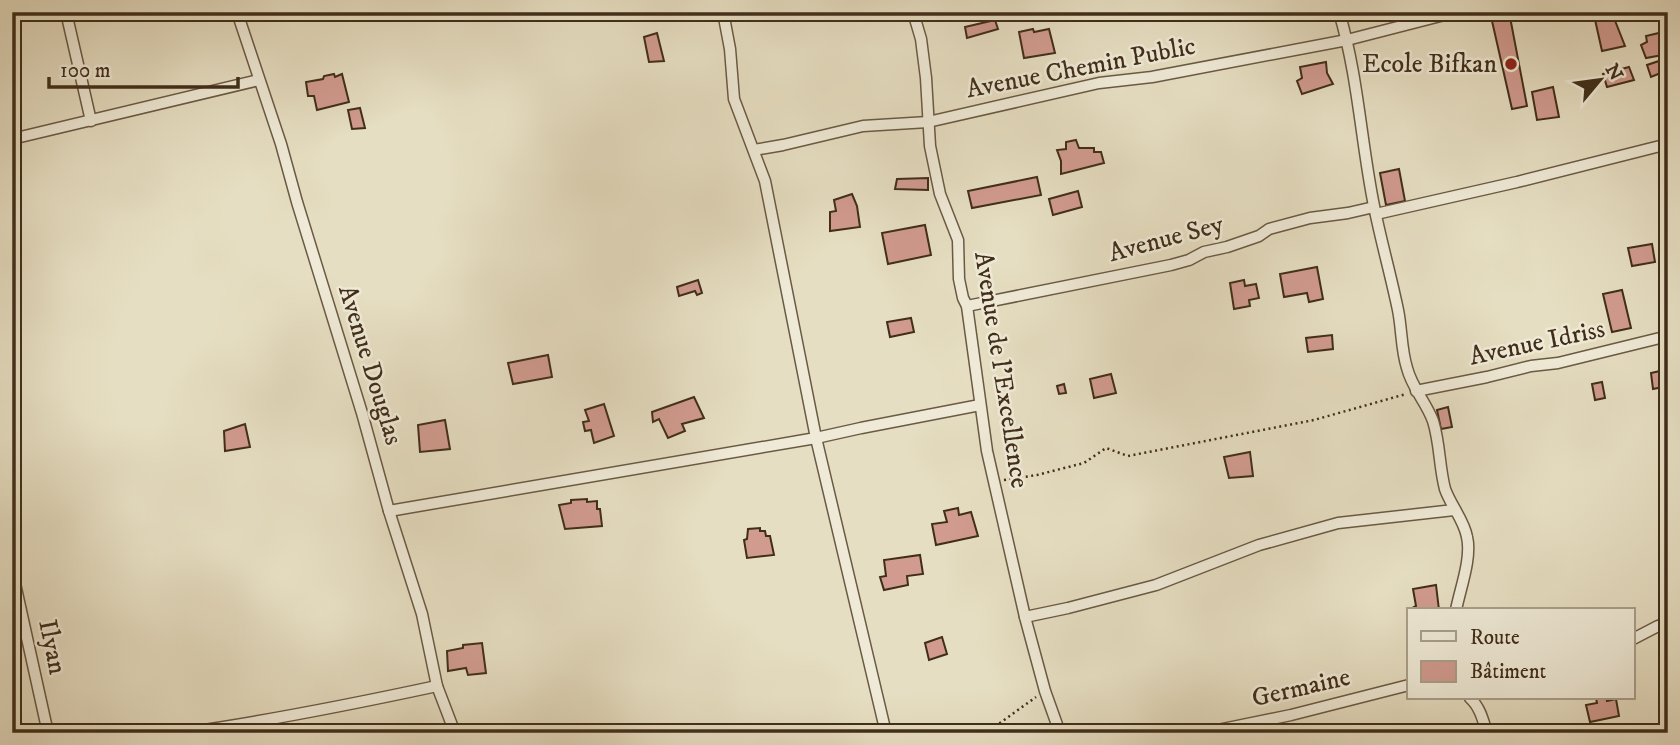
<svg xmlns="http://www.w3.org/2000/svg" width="1680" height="745" font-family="'IM FELL DW Pica',serif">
<rect width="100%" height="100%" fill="#e6dec2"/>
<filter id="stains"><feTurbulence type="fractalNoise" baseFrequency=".00286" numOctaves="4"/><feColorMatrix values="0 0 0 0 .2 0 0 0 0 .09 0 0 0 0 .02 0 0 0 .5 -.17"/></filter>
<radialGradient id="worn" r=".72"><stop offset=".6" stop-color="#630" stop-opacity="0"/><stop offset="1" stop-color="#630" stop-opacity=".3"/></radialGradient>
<g fill="#d19b8f" stroke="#402e1a" stroke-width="2">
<path d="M1612,13L1625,46L1602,51L1594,15Z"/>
<path d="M1510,17L1527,106L1512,109L1492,21Z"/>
<path d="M995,20L998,29L967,38L965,27Z"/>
<path d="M1033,29L1034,32L1049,29L1055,53L1024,58L1019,32Z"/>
<path d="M1663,32L1668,46V54L1646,58L1641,45L1647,42L1646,36Z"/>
<path d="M657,33L664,61L649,62L644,37Z"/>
<path d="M1668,58V70L1651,77L1647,65Z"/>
<path d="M1326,62L1327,73L1333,84L1302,94L1297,81L1302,78L1300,67Z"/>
<path d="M1629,67L1634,80L1607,87L1603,74Z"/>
<path d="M334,74L335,77L342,74L349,102L317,110L314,96H308L306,82L323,79L324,76Z"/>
<path d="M1553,87L1559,117L1537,120L1532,92Z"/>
<path d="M360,108L365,128L352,129L348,110Z"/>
<path d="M1076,140L1079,148H1094V152H1101L1104,163L1061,174V161L1057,150L1066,149V142Z"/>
<path d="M1399,169L1405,201L1386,205L1380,173Z"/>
<path d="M1037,177L1041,195L972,208L968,191Z"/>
<path d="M928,178V190L895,189L897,179Z"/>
<path d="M1078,191L1082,207L1053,215L1049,199Z"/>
<path d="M852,194L857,206L860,227L830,231V212L836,211L834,200Z"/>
<path d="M12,207H14L20,230L12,231Z"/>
<path d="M925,225L931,255L888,264L882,233Z"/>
<path d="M1652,244L1655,262L1632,266L1628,248Z"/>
<path d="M1317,267L1323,299L1309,302L1307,293L1284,297L1280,274Z"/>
<path d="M698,280L702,293L697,295L695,291L679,296L677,287Z"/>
<path d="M1244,280L1245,286L1256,284L1259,298L1249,300L1250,306L1234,309L1230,283Z"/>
<path d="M1622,290L1631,328L1612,332L1603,294Z"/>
<path d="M911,318L914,332L890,337L887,322Z"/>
<path d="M1332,335L1333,349L1308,352L1306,338Z"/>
<path d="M548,355L552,377L513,384L508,363Z"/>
<path d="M1660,371L1663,387L1653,389L1651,373Z"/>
<path d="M1111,374L1116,393L1094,398L1090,379Z"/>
<path d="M1602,382L1605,398L1595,400L1592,384Z"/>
<path d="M1064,384L1066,393L1059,394L1057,386Z"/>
<path d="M694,397L704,418L682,424L685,431L668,438L659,419L653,422L652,412Z"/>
<path d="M604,404L614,436L594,443L591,430L585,431L583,422L589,421L585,410Z"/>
<path d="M1448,407L1452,427L1441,429L1437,410Z"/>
<path d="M445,420L450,449L420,452L418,425Z"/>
<path d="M245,424L250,447L225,451L224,431Z"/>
<path d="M1250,452L1253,476L1229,478L1224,457Z"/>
<path d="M587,499V502L597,501V509H600L602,526L565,529L559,505L571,503V500Z"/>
<path d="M958,508L959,515L971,512L978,536L936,545L932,524L947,522L944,511Z"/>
<path d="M760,528V531H765L766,536H770L774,555L747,558L744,540L747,539L748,529Z"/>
<path d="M920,555L923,574L907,576L908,585L884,590L880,577L886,576L884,560Z"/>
<path d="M1436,585L1439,610H1412V608L1416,606L1413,589Z"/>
<path d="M942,637L947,654L929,660L925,643Z"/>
<path d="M482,643L486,673L468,675L466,668L448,671L447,651L463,648V645Z"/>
<path d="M1596,698H1606L1607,701L1616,699L1619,716L1590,722L1586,705L1597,703Z"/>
</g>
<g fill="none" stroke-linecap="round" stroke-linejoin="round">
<g stroke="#6a5a44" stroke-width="13">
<g id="street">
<path d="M66,12L91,121"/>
<path d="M237,12L281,144L297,202L362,413L389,511L422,614L437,686L455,733"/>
<path d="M723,12L730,49L734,99L765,181L816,438L886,733"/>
<path d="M913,12L921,39L926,78L930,146L940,194L958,240L959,279L963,298L967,306L987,451L1025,617L1045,691L1060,733"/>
<path d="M1339,12C1358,75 1361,142 1374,206C1381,241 1391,276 1398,310C1402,330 1401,349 1407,368C1412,388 1426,402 1433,421C1440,443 1439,466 1445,489C1451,506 1464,520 1467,537C1472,558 1460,589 1456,610"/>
<path d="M12,139L259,80"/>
<path d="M754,150L783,145L863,126L928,122L1099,83L1152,77L1347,40L1456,12"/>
<path d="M1376,214L1517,182L1668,144"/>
<path d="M967,306L1171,265L1189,260L1204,252L1227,247L1259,236L1269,229L1310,218L1348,213L1374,207"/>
<path d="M1416,391L1487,377L1531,366L1558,363L1668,336"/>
<path d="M389,511L816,438L861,428L980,405"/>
<path d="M12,570L48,733"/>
<path d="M1025,617L1068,608L1156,585L1259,545L1338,523L1454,510"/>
<path d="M1633,639L1658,626L1668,623"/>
<path d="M1470,698C1480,707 1483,720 1487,733"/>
<path d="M183,733C269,721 353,704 437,686"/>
<path d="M1203,733L1291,715L1409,685"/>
</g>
</g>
<g stroke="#402e1a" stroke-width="2.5" stroke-dasharray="2 3.5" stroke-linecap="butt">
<path d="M1004,480L1037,475L1084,463L1106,448L1128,456L1314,420L1406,394"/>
<path d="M986,733L1036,697"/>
</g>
<use href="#street" stroke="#efead7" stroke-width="10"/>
</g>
<circle fill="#8f2418" stroke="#efead7" stroke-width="2.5" cx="1511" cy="64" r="7"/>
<g text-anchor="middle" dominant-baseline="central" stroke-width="5" stroke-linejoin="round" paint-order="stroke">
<g font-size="26" fill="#402e1a" stroke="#efead7" text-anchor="end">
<text x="1497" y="64">Ecole Bifkan</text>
</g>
<g font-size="26" fill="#402e1a" stroke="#efead7">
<text transform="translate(1081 68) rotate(-11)">Avenue Chemin Public</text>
<text transform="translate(1166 239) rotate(-15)">Avenue Sey</text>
<text transform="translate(1537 343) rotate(-12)">Avenue Idriss</text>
<text transform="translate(370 365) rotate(73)">Avenue Douglas</text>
<text transform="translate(1001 370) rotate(81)">Avenue de l'Excellence</text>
<text transform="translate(52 647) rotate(78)">Ilyan</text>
<text transform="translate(1301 688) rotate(-13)">Germaine</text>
</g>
</g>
<rect width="1680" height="745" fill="none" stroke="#e6dec2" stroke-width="42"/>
<rect x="14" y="14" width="1652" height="717" fill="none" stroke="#402e1a" stroke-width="3.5"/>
<rect x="21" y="21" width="1638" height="703" fill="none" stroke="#402e1a" stroke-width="2"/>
<rect x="1407" y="608" width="228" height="91" fill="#efead7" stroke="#a99f8b" stroke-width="2"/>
<rect x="1421" y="631" width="35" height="10" fill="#efead7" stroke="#a99f8b" stroke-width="2"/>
<text x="1470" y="644" font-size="21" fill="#402e1a">Route</text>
<rect x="1421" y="661" width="35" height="21" fill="#d19b8f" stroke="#a99f8b" stroke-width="2"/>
<text x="1470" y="678" font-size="21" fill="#402e1a">Bâtiment</text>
<g transform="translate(1600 80) rotate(61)" stroke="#efead7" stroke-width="5" paint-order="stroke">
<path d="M0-5L12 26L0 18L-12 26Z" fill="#402e1a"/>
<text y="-10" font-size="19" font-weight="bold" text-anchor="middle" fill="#402e1a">N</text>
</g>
<path d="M49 77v10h189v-10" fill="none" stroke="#402e1a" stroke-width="3.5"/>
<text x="60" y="77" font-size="21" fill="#402e1a" stroke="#efead7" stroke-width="5" paint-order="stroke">100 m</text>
<rect width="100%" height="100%" filter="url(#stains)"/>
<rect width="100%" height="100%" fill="url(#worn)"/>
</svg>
